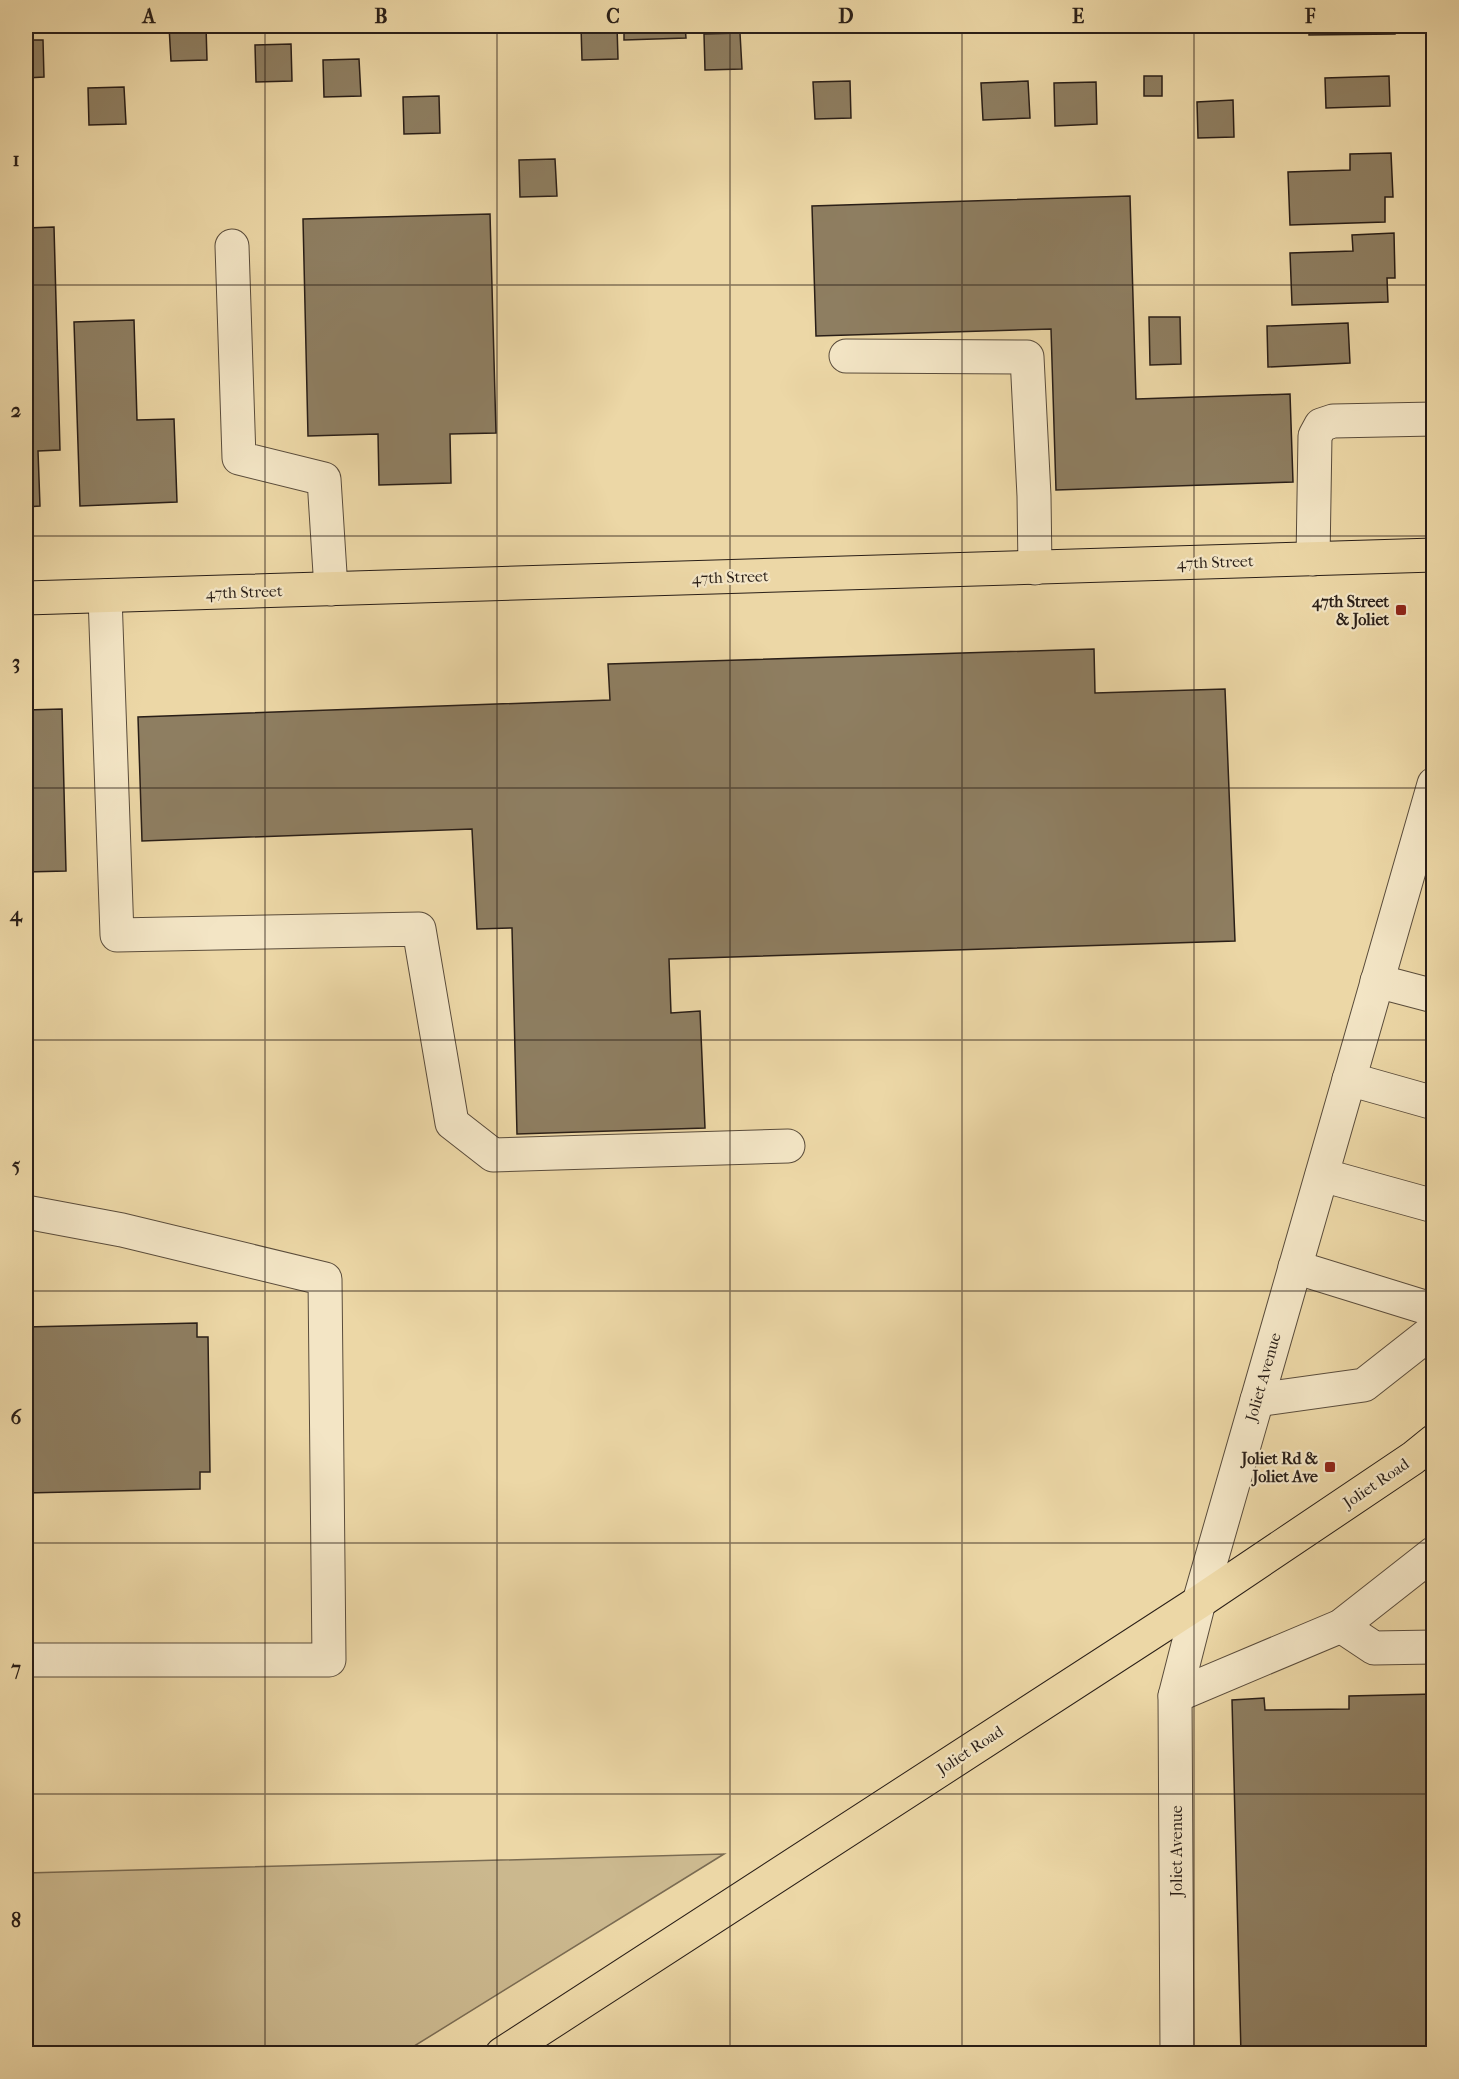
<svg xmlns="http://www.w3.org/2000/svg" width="1459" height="2079" font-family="'IM FELL French Canon',serif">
<rect width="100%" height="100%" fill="#ecd7a6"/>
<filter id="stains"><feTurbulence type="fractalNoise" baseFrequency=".00333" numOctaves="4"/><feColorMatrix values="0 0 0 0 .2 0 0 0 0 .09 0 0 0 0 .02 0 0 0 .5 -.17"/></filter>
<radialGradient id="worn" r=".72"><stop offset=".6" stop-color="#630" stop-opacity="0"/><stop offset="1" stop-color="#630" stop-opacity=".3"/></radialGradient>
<path fill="#cbb88e" stroke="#7a6b52" stroke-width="1.5" d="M724,1854L403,2053H26V1873Z"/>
<g fill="#8e7e61" stroke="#291e17" stroke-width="1.5">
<path d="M111,26H159L160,31L111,33Z"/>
<path d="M169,26H206L207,60L171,61Z"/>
<path d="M581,26H617L618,59L582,60Z"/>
<path d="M624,26H685L686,38L624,40Z"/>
<path d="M1141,26H1163V31L1141,32Z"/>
<path d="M1309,26H1395V34L1309,35Z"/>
<path d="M740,33L742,69L705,70L704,34Z"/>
<path d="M26,40H43L44,77L26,78Z"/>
<path d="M291,44L292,81L256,82L255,45Z"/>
<path d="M359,59L361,96L324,97L323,60Z"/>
<rect x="1144" y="76" width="18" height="20"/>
<path d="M1389,76L1390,106L1326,108L1325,78Z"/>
<path d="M850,81L851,118L815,119L813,82Z"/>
<path d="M1028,81L1030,118L983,120L981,83Z"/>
<path d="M1096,82L1097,124L1055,126L1054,83Z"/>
<path d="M124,87L126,124L89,125L88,88Z"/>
<path d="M439,96L440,133L404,134L403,97Z"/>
<path d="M1233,100L1234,137L1198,138L1197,102Z"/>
<path d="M1391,153L1393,197H1385V222L1290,225L1288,172L1350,170V154Z"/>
<path d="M555,159L557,196L520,197L519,160Z"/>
<path d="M1130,196L1136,399L1290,394L1293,482L1056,490L1051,329L816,336L812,206Z"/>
<path d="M490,214L496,433L450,434L451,483L379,485L378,434L308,436L303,219Z"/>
<path d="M54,227L60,450L38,451L40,506L26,507V228Z"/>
<path d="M1394,233L1395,278H1387L1388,302L1292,305L1290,253L1353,251L1352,235Z"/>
<path d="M1149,317H1180L1181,364L1150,365Z"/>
<path d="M134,320L137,420L174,419L177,502L80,506L74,322Z"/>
<path d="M1348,323L1350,363L1268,367L1267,326Z"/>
<path d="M1094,649L1095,693L1225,689L1235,941L669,959L671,1013L700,1011L705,1128L517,1134L512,928L477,929L472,829L142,841L138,717L610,700L608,664Z"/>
<path d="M62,709L66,871L26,872V710Z"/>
<path d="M197,1323V1337H208L210,1472H200V1489L26,1493V1327Z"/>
<path d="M1434,1694V2054H1241L1232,1700L1264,1698L1265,1710L1349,1709V1696Z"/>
</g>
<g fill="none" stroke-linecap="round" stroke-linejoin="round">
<g stroke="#5a4c3b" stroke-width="35">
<g id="minor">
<path d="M232,246L239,458L324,479L331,589"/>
<path d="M846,356L1027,357L1034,496L1035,568"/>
<path d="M1313,559L1315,436L1321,425L1333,421L1434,419"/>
<path d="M105,596L117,935L419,929L452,1123L493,1155L788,1146"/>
<path d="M1377,981L1434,996"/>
<path d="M1349,1079L1434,1103"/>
<path d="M1322,1175L1434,1206"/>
<path d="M26,1212L122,1230L325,1279L329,1660H26"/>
<path d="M1295,1267L1434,1310"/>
<path d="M1257,1400L1364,1385L1434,1330"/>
<path d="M1341,1626L1374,1648L1434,1647"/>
<path d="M1175,1696L1341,1626L1434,1553"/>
<path d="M1177,2054L1175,1696L1199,1602L1434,784"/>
</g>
</g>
<g stroke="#291e17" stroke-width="35">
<g id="major">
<path d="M26,598L1434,555"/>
<path d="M502,2054L1199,1602L1413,1458L1434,1441"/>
</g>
</g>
<use href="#minor" stroke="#f3e5c5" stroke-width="33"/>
<use href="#major" stroke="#ecd7a6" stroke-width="33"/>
</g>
<path fill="none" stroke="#291e17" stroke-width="1.5" stroke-opacity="0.55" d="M265,26V2054M497,26V2054M730,26V2054M962,26V2054M1194,26V2054M26,285H1434M26,536H1434M26,788H1434M26,1040H1434M26,1291H1434M26,1543H1434M26,1794H1434"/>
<g fill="#8f2418" stroke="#f3e5c5" stroke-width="2">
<rect x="1395" y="604" width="12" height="12" rx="3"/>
<rect x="1324" y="1461" width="12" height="12" rx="3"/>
</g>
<g text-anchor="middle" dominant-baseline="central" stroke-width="4.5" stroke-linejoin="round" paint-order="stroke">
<g font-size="16" fill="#291e17" stroke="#f3e5c5">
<text transform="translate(1215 562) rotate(-2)">47th Street</text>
<text transform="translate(730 577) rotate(-2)">47th Street</text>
<text transform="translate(244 592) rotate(-2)">47th Street</text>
<text transform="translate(1263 1377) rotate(-74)">Joliet Avenue</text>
<text transform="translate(1376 1483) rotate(-34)">Joliet Road</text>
<text transform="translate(970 1750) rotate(-33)">Joliet Road</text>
<text transform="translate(1176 1851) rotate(-90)">Joliet Avenue</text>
</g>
<g font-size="16" font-weight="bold" fill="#291e17" stroke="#f3e5c5" text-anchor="end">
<text x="1389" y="601">47th Street<tspan x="1389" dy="18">&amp; Joliet</tspan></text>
<text x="1318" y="1458">Joliet Rd &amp;<tspan x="1318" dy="18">Joliet Ave</tspan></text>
</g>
</g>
<rect width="1459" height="2079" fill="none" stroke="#ecd7a6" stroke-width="66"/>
<rect x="33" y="33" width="1393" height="2013" fill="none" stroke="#291e17" stroke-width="2"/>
<g font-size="20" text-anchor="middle" font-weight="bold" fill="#291e17">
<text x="149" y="23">A</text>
<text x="381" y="23">B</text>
<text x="613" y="23">C</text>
<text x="846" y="23">D</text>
<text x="1078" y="23">E</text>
<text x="1310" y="23">F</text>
<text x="16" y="166">1</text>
<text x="16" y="417">2</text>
<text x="16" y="669">3</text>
<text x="16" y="921">4</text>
<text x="16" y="1172">5</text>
<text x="16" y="1424">6</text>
<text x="16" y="1675">7</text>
<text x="16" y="1927">8</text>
</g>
<rect width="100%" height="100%" filter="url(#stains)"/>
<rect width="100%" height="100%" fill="url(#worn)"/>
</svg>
